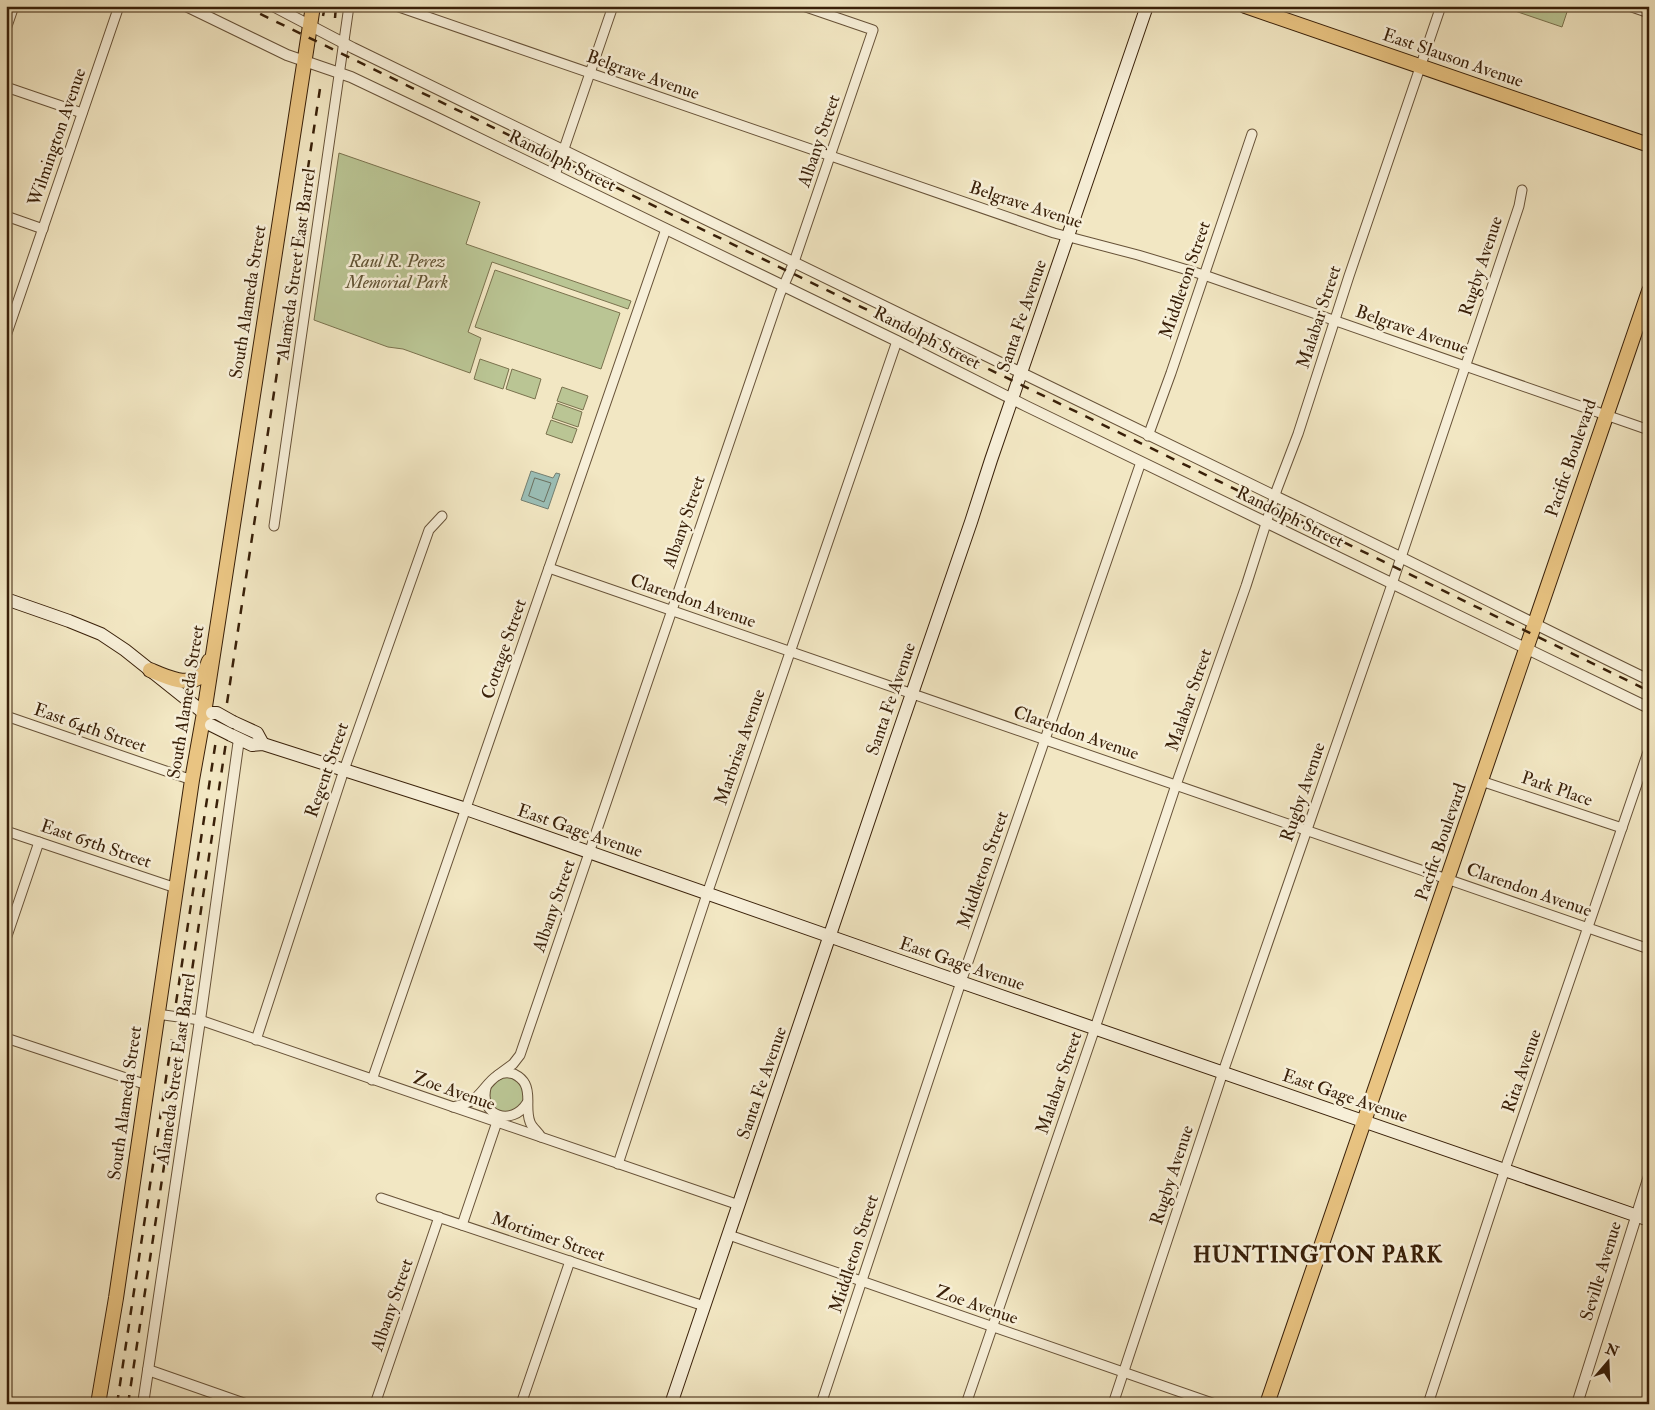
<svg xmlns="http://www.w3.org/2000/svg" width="1655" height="1410" font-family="'IM FELL Double Pica',serif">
<rect width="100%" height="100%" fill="#f2e7c3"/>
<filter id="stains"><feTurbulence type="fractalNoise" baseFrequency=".004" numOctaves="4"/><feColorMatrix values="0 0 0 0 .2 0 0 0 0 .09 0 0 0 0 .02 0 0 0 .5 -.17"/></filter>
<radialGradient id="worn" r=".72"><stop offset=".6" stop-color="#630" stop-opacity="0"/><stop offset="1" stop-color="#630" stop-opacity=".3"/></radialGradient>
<g fill="#bac594" stroke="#7a724e">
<path d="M1513,6H1569L1562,27L1512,10Z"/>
<path d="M339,153L480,202L466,244L631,301L628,309L492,262L468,332L481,338L470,373L403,349L388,347L314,320Z"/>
<path d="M495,270L620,313L601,369L475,327Z"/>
<path d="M480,359L509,369L503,389L474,379Z"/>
<path d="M512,369L541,379L535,399L506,389Z"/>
<path d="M562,387L588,396L583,410L557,401Z"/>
<path d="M557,403L582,412L578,427L552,418Z"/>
<path d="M551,420L577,429L572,443L546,434Z"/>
<circle cx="507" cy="1095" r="18"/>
</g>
<path fill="#9bbfb7" stroke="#747f71" d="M531,471L553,478L556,473L560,474L548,509L521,500Z"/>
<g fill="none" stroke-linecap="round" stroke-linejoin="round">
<path stroke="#6a7060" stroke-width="1" d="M535,478L551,483L544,502L529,496Z"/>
<g stroke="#675238" stroke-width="11">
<g id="minor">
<path d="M396,6L1054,233L1138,255L1204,275L1649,430"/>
<path d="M1629,6L1649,13"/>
<path d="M6,29L14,6"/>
<path d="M6,87L82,113"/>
<path d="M555,175L613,6"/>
<path d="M6,216L43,229"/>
<path d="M6,336L119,6"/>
<path d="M1148,436L1171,373L1252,134"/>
<path d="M274,526L349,6"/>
<path d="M549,568L1649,949"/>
<path d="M6,716L192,780"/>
<path d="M1481,781L1622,828"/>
<path d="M6,831L176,888"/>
<path d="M6,939L39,842"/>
<path d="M157,1014L200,1020L739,1205"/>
<path d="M6,1038L147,1085"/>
<path d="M256,1040L344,770L429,530L442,516"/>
<path d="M498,1075L513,1064L520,1055L780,294L794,262L873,30L803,6"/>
<path d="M372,1080L666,229"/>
<path d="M486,1088C479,1116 512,1127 527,1103"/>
<path d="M453,1107C459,1105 465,1104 471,1101C486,1093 492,1067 514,1074C518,1076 523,1080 525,1084C531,1095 525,1109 530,1122C532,1128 538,1131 541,1137"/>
<path d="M618,1164L707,894L897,341"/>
<path d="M381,1198L704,1306"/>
<path d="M462,1225L499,1116"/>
<path d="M729,1235L1215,1404"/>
<path d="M375,1404L439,1217"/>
<path d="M521,1404L570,1261"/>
<path d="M821,1404L961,982L1141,462"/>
<path d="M966,1404L1095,1028L1176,785L1246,586L1277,489L1298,434L1349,276L1441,6"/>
<path d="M1113,1404L1223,1072L1389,593L1491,290L1519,206L1522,190"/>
<path d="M1428,1404L1505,1169L1649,749"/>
</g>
</g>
<g stroke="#675238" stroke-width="12">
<g id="tertiary">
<path d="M186,6L287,55L351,77L433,116L897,341L1026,406L1649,708"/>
<path d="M273,6L353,48C663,199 973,352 1285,501C1407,559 1527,621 1649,680"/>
<path d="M148,1370L245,1404"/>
<path d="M143,1404L200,1020L239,739"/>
<path d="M1577,1404L1649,1176"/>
</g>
</g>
<g stroke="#392009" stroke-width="14">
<g id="secondary">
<path d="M6,599L69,621L101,634L125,650L204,713L208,721"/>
<path d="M233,722L257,733L263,744"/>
<path d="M231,735L252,745L263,744L466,809L900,961L1649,1220"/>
<path d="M671,1404L895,743L971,522L991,460L1147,6"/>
</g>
</g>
<g stroke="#392009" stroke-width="16">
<g id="primary">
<path d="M1245,6L1649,145"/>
<path d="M150,670C164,676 188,688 202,675C206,672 207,665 209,661"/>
<path d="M98,1404L116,1298L192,780L204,713L313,6"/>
<path d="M1267,1404L1649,291"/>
</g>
</g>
<use href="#minor" stroke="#f7efd8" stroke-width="9"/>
<use href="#tertiary" stroke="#f7efd8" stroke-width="10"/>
<use href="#secondary" stroke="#f7efd8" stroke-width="12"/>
<use href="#primary" stroke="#e9c482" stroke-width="14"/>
<g stroke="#392009" stroke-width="2.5" stroke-dasharray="9 9" stroke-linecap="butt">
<path d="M244,6L1649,691"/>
<path d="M323,16L325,6"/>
<path d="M335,18L336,6"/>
<path d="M227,703L321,82"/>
<path d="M176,1003L216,740"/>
<path d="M187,1004L226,742"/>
<path d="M117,1404L173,1032"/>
<path d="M128,1404L184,1034"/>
</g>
<g stroke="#392009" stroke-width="14" stroke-linecap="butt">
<g id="secondary-bridge">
<path d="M212,713H217L233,722"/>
<path d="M211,725L231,735"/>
</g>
</g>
<use href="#secondary-bridge" stroke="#f7efd8" stroke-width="12"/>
</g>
<g text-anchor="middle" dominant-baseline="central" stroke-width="5" stroke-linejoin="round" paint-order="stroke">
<g font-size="18" fill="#392009" stroke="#f7efd8">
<text transform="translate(1453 58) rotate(19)">East Slauson Avenue</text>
<text transform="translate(643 75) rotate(19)">Belgrave Avenue</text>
<text transform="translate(57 137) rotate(-71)">Wilmington Avenue</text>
<text transform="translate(819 141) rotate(-71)">Albany Street</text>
<text transform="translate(562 161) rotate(26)">Randolph Street</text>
<text transform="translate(1026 205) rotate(18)">Belgrave Avenue</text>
<text transform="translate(296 264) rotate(-82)">Alameda Street East Barrel</text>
<text transform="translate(1481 266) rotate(-72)">Rugby Avenue</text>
<text transform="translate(1185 280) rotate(-71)">Middleton Street</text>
<text transform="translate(248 302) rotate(-81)">South Alameda Street</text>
<text transform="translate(1022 316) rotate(-71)">Santa Fe Avenue</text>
<text transform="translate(1319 317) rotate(-72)">Malabar Street</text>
<text transform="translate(1412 330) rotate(19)">Belgrave Avenue</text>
<text transform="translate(927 338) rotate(27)">Randolph Street</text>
<text transform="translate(1571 458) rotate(-71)">Pacific Boulevard</text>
<text transform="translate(1290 517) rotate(26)">Randolph Street</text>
<text transform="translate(684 522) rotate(-71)">Albany Street</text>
<text transform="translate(693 601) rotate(19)">Clarendon Avenue</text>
<text transform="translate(504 649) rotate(-71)">Cottage Street</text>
<text transform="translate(891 699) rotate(-71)">Santa Fe Avenue</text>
<text transform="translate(1189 700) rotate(-71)">Malabar Street</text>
<text transform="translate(186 702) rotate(-81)">South Alameda Street</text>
<text transform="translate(90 728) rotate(19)">East 64th Street</text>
<text transform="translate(1076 733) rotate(19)">Clarendon Avenue</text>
<text transform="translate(740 747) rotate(-71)">Marbrisa Avenue</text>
<text transform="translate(327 770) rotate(-71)">Regent Street</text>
<text transform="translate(1557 789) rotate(19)">Park Place</text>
<text transform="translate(1303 792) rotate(-71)">Rugby Avenue</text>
<text transform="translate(580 831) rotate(19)">East Gage Avenue</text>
<text transform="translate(1441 842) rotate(-71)">Pacific Boulevard</text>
<text transform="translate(96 844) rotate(19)">East 65th Street</text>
<text transform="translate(983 870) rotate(-71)">Middleton Street</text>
<text transform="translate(1529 890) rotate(19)">Clarendon Avenue</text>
<text transform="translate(554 906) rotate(-71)">Albany Street</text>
<text transform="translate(962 964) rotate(19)">East Gage Avenue</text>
<text transform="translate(176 1069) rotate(-82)">Alameda Street East Barrel</text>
<text transform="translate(1522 1071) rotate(-71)">Rita Avenue</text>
<text transform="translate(762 1083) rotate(-71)">Santa Fe Avenue</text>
<text transform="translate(1059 1083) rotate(-71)">Malabar Street</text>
<text transform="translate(454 1091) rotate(19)">Zoe Avenue</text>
<text transform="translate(1345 1096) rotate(19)">East Gage Avenue</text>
<text transform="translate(125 1103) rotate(-82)">South Alameda Street</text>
<text transform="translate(1172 1175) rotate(-72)">Rugby Avenue</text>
<text transform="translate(548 1237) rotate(19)">Mortimer Street</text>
<text transform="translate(854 1254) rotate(-72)">Middleton Street</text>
<text transform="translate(1601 1271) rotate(-73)">Seville Avenue</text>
<text transform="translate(392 1305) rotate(-71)">Albany Street</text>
<text transform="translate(977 1305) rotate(19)">Zoe Avenue</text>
</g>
<g font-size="18" font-style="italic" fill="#605233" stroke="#f7efd8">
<text x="397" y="261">Raul R. Perez<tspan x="397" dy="21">Memorial Park</tspan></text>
</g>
<g font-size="22" font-weight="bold" letter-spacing="1" fill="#392009" stroke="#f7efd8">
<text x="1318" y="1255">HUNTINGTON PARK</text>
</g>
</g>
<rect width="1655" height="1410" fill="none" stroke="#f2e7c3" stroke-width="25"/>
<rect x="8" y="8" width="1640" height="1395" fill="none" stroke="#392009" stroke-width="2.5"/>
<rect x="12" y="12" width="1630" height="1385" fill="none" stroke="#392009"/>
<g transform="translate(1608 1362) rotate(19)" stroke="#f7efd8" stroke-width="4" paint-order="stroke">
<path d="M0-4L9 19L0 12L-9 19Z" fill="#392009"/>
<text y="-8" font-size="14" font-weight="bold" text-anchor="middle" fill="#392009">N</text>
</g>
<rect width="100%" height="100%" filter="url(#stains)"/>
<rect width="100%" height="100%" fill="url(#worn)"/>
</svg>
